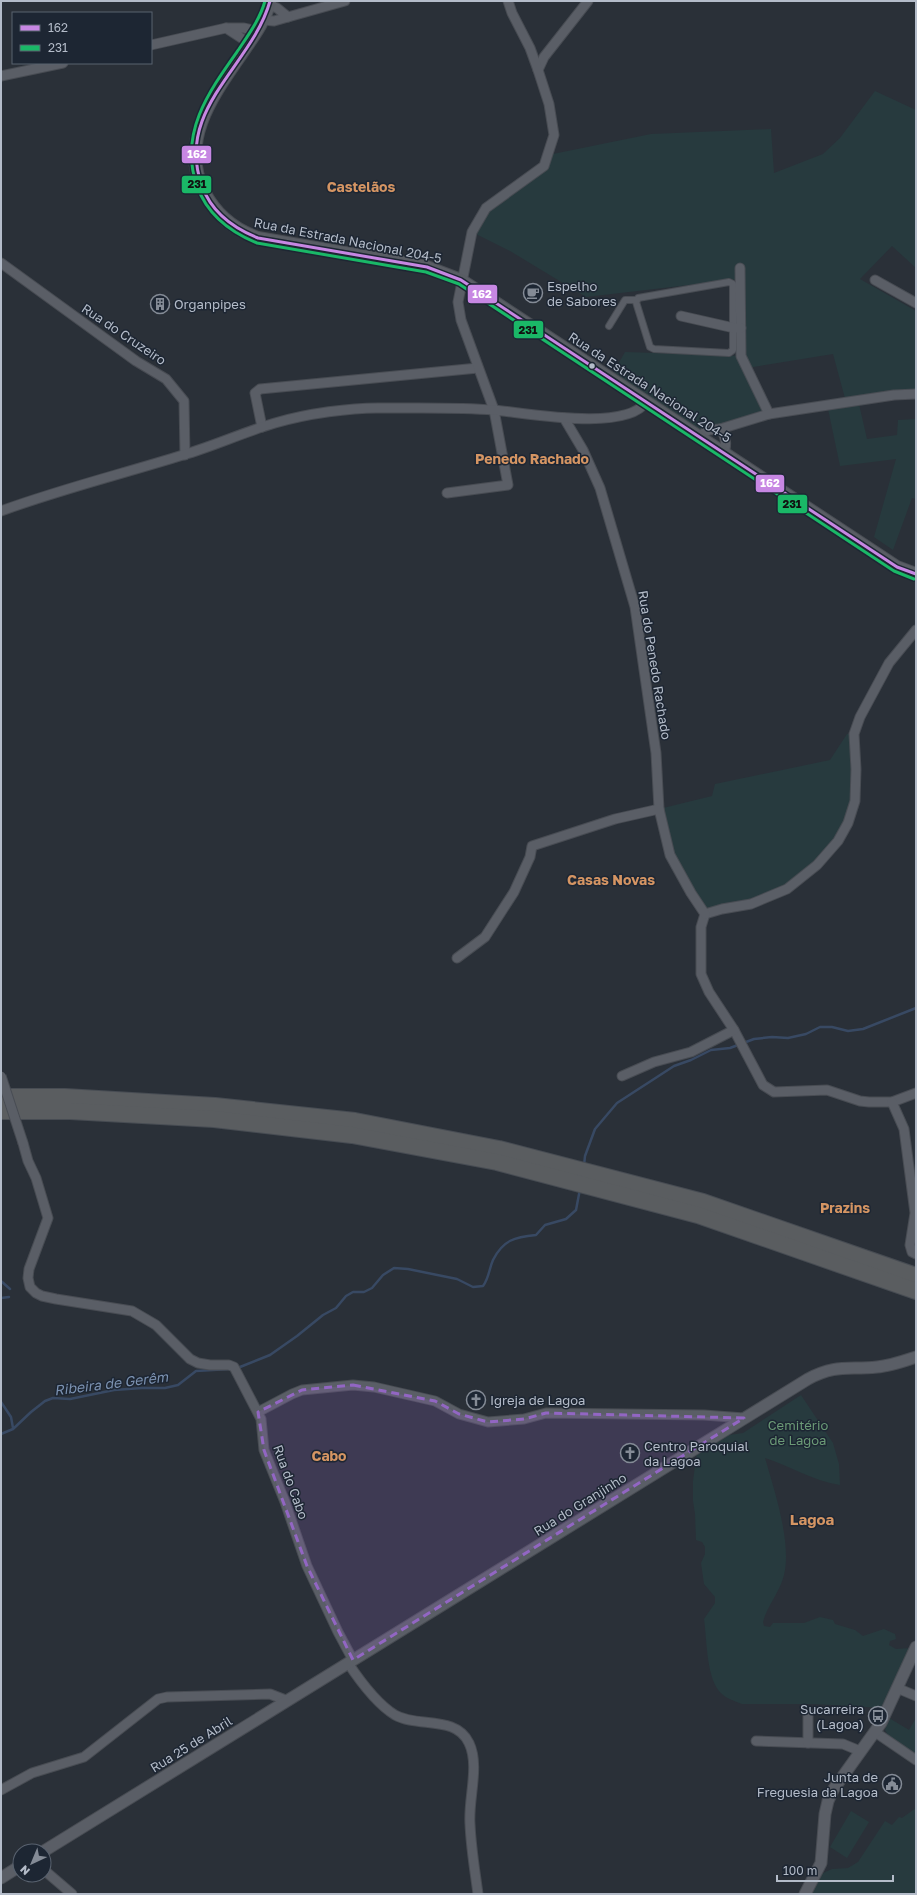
<svg xmlns="http://www.w3.org/2000/svg" width="917" height="1895" font-family="'Golos Text',sans-serif">
<rect width="100%" height="100%" fill="#2a3038"/>
<g fill="#273a3e">
<path d="M875,91L916,110V268L892,246L860,279L916,311V392L846,402L833,354L747,368L769,414L699,436L610,378L625,352L741,356L740,279L586,297L510,251L472,232L486,208L544,166L548,155L651,134L771,129L774,173L823,154L840,138Z"/>
<path d="M859,404L867,439L897,435L898,420L916,419V499L912,498L893,550L874,537L896,459L840,466L828,409Z"/>
<path d="M847,734H854L855,801L838,841L787,889L705,914L676,866L659,809L712,796L715,784L830,760Z"/>
<path d="M801,1395L833,1443L839,1464L840,1485C813,1481 790,1466 765,1458C774,1489 792,1543 784,1575C780,1592 767,1606 763,1622L764,1626L770,1627L773,1623H804L820,1617L833,1620L835,1624L855,1630L863,1636L884,1629L895,1634L896,1639L890,1641L889,1645L896,1649L911,1648L883,1708L814,1704H742C735,1701 727,1699 722,1694C706,1681 707,1639 704,1619L715,1603V1597L704,1584L701,1563L705,1554V1547L702,1542L696,1540L695,1514L693,1501V1481L697,1452L722,1436L743,1433Z"/>
<path d="M889,1718L909,1730L916,1718V1755L889,1737L885,1730Z"/>
<path d="M916,1808V1894H810L821,1874L832,1869L848,1868L858,1862L885,1821L892,1825L899,1817L902,1818Z"/>
<path d="M851,1811L869,1822L847,1858L830,1847Z"/>
</g>
<g fill="none" stroke-linecap="round" stroke-linejoin="round">
<g stroke="#384963" stroke-width="2.5">
<path d="M584,1166L585,1156L595,1129L617,1103L674,1066L691,1060L711,1050L730,1048L754,1039L772,1037L788,1038L806,1034L820,1027H832L848,1031L863,1029L916,1008"/>
<path d="M1,1281L10,1289"/>
<path d="M1,1298L9,1297"/>
<path d="M240,1367L270,1355L297,1336L323,1315L336,1308L346,1296L353,1292H364L372,1288L383,1275L394,1268L408,1269L457,1279L473,1287L483,1286C489,1278 489,1269 493,1260C503,1240 515,1237 536,1235L545,1225L566,1219L576,1210L580,1189"/>
<path d="M1,1402L11,1417L13,1428"/>
<path d="M1,1434L13,1429L31,1412L45,1401L53,1398L70,1399L114,1390L142,1388H165L178,1385L196,1371L230,1369"/>
</g>
<g stroke="#484c53" stroke-width="8">
<g id="pedestrian">
<path d="M729,282L733,284V350L729,353L654,349L650,347L636,302L638,298Z"/>
<path d="M609,326L625,300H637"/>
</g>
</g>
<g stroke="#484c53" stroke-width="11">
<g id="minor">
<path d="M288,17L345,1"/>
<path d="M263,20L274,21L288,17L277,8L269,5"/>
<path d="M249,43L226,28H244L257,31"/>
<path d="M151,45L226,28"/>
<path d="M538,70L544,57L588,1"/>
<path d="M1,76L63,63"/>
<path d="M1,263L136,361L166,379L184,401L185,455"/>
<path d="M740,268L741,356L769,414"/>
<path d="M875,280L916,303"/>
<path d="M681,316L734,328H741"/>
<path d="M564,418L583,450L600,488L635,607L656,753L659,809"/>
<path d="M262,427L255,393L260,389L478,368"/>
<path d="M720,429L769,414L894,395L916,394"/>
<path d="M699,436L709,430L720,429C726,436 727,444 724,453"/>
<path d="M447,493L508,485L494,410L461,320L458,302L472,232L486,208L544,166L554,135L549,104L538,70L530,48L512,13L508,1"/>
<path d="M1,511C61,489 122,474 183,455C214,446 244,432 275,423C305,414 352,407 384,408C421,408 458,407 494,410C527,413 626,432 646,402"/>
<path d="M705,914L722,909L751,904L787,889L817,865L838,841L848,823L855,801L856,769L854,734L860,717L889,663L916,630"/>
<path d="M705,914L701,927V974L709,992L734,1030L763,1085L774,1092L827,1090L860,1101L869,1102H892L916,1093"/>
<path d="M457,958L485,937L514,892L530,857L532,846L615,819L659,809L670,855L691,893L705,914"/>
<path d="M622,1076L654,1062L691,1052L734,1030"/>
<path d="M892,1102L904,1129L915,1213L910,1245L912,1252L916,1254"/>
<path d="M23,1143L28,1161L36,1178L48,1218L29,1269L28,1278L30,1287L36,1293L42,1296L56,1299L132,1311L156,1325L190,1359L198,1363L210,1365H229L234,1367L261,1419L264,1450L285,1502L307,1566L338,1632L353,1660"/>
<path d="M258,1412L292,1394L302,1390L353,1385L374,1387L435,1401L459,1414L488,1422L524,1419L546,1413L704,1415L744,1418"/>
<path d="M348,1663C360,1681 377,1704 395,1715C418,1728 456,1715 469,1743C480,1766 468,1799 470,1824C471,1848 475,1871 478,1894"/>
<path d="M897,1688L916,1696"/>
<path d="M875,1732L916,1760"/>
<path d="M756,1741L843,1744L860,1751"/>
<path d="M808,1743V1712"/>
<path d="M1,1790L32,1773L84,1757L158,1699L167,1697L270,1694L288,1701"/>
<path d="M44,1870L72,1894"/>
</g>
</g>
<g stroke="#484c53" stroke-width="13">
<g id="tertiary">
<path d="M44,1851L808,1379C836,1364 848,1370 877,1367C890,1366 904,1361 916,1357"/>
<path d="M1,1878L20,1866"/>
<path d="M805,1894L821,1863L825,1814L828,1801L833,1790L881,1723L916,1647"/>
</g>
</g>
<g stroke="#484c53" stroke-width="14">
<path id="secondary" d="M270,1C266,18 256,33 246,47C217,90 177,138 204,192C216,215 235,230 258,238L427,267L461,280L897,567L916,574"/>
</g>
<g stroke="#474c53" stroke-width="18">
<g id="motorway">
<path d="M1,1097H65L215,1106L355,1121L499,1149L703,1202L916,1276"/>
<path d="M1,1111H70L214,1119L352,1135L497,1162L698,1215L916,1291"/>
</g>
</g>
<use href="#pedestrian" stroke="#5a5e66" stroke-width="6"/>
<use href="#minor" stroke="#5a5e66" stroke-width="9"/>
<use href="#tertiary" stroke="#5a5e66" stroke-width="11"/>
<use href="#secondary" stroke="#595d64" stroke-width="12"/>
<use href="#motorway" stroke="#5a5d60" stroke-width="16"/>
<g stroke="#484c53" stroke-width="11" stroke-linecap="butt">
<path id="minor-bridge" d="M1,1076L23,1143"/>
</g>
<use href="#minor-bridge" stroke="#5a5e66" stroke-width="9"/>
<g stroke="#1d2633" stroke-width="6">
<path id="bus-1" d="M270,1C252,66 174,109 202,186C211,211 233,228 258,238L427,267L461,280L897,567L916,574"/>
</g>
<g stroke="#1d2633" stroke-width="6">
<path id="bus-2" d="M265,1C260,19 249,34 239,49C210,90 178,133 197,186C207,214 230,232 257,243L426,272L459,284L894,571L914,579"/>
</g>
<use href="#bus-1" stroke="#c787e3" stroke-width="3"/>
<use href="#bus-2" stroke="#1ab867" stroke-width="3"/>
</g>
<path fill="#9266c3" fill-opacity="0.2" stroke="#9266c3" stroke-width="3" stroke-dasharray="8 5" stroke-linejoin="round" d="M353,1385L435,1401L459,1414L488,1422L524,1419L546,1413L744,1418L353,1660L307,1566L264,1450L258,1412L302,1390Z"/>
<defs>
<g id="cafe-ring" transform="scale(1)"><circle r="9.5" fill="#1d2633" stroke="#848b96" stroke-width="1.5"/><path d="M-5.5-4.5H6V0H3Q3 3.5 0 3.5H-2.5Q-5.5 3.5-5.5 0ZM3-3.2v2h1.7v-2ZM-6 4.5H4V6H-6Z" fill="#848b96"/></g>
<g id="building-ring" transform="scale(1)"><circle r="9.5" fill="#1d2633" stroke="#848b96" stroke-width="1.5"/><path d="M-4-6H4V6H1V3H-1V6H-4ZM-2.5-4.3h1.7v1.8h-1.7ZM.8-4.3h1.7v1.8H.8ZM-2.5-1h1.7V.8h-1.7ZM.8-1h1.7V.8H.8Z" fill="#848b96"/></g>
<g id="church-ring" transform="scale(1)"><circle r="9.5" fill="#1d2633" stroke="#848b96" stroke-width="1.5"/><path d="M-1.2-6h2.4v3.5h3.3v2.4h-3.3V6h-2.4V-.1h-3.3v-2.4h3.3Z" fill="#848b96"/></g>
<g id="bus-ring" transform="scale(1)"><circle r="9.5" fill="#1d2633" stroke="#848b96" stroke-width="1.5"/><path d="M-5-6H5V4H4V6H2V4H-2V6H-4V4H-5ZM-3.5-4V0h7V-4ZM-3.5 1.2v1.5H-2V1.2ZM2 1.2v1.5H3.5V1.2Z" fill="#848b96"/></g>
<g id="civic-ring" transform="scale(1)"><circle r="9.5" fill="#1d2633" stroke="#848b96" stroke-width="1.5"/><path d="M-.6-6.5H3V-4.5H.6V-3L4-1V1h2V6H-6V1h2V-1L-.6-3ZM-1.2 2.5V6h2.4V2.5Z" fill="#848b96"/></g>
</defs>
<g fill-rule="evenodd">
<use href="#cafe-ring" x="533" y="293"/>
<use href="#building-ring" x="160" y="304"/>
<use href="#church-ring" x="476" y="1400"/>
<use href="#church-ring" x="630" y="1453"/>
<use href="#bus-ring" x="878" y="1716"/>
<use href="#civic-ring" x="892" y="1784"/>
</g>
<circle fill="#b4bcc9" stroke="#1d2633" stroke-width="1.5" cx="592" cy="366" r="3.5"/>
<g text-anchor="middle" dominant-baseline="central" stroke-width="3" stroke-linejoin="round" paint-order="stroke">
<g font-size="13" fill="#b4bcc9" stroke="#1d2633">
<text transform="translate(348 240) rotate(11)">Rua da Estrada Nacional 204-5</text>
<text transform="translate(124 334) rotate(34)">Rua do Cruzeiro</text>
<text transform="translate(650 387) rotate(33)">Rua da Estrada Nacional 204-5</text>
<text transform="translate(655 665) rotate(81)">Rua do Penedo Rachado</text>
<text transform="translate(291 1482) rotate(70)">Rua do Cabo</text>
<text transform="translate(580 1504) rotate(-32)">Rua do Granjinho</text>
<text transform="translate(191 1744) rotate(-32)">Rua 25 de Abril</text>
</g>
<g font-size="13" fill="#b4bcc9" stroke="#1d2633" text-anchor="start">
<text x="547" y="286">Espelho<tspan x="547" dy="15">de Sabores</tspan></text>
<text x="174" y="304">Organpipes</text>
<text x="490" y="1400">Igreja de Lagoa</text>
<text x="644" y="1446">Centro Paroquial<tspan x="644" dy="15">da Lagoa</tspan></text>
<text x="864" y="1709" text-anchor="end">Sucarreira<tspan x="864" dy="15">(Lagoa)</tspan></text>
<text x="878" y="1777" text-anchor="end">Junta de<tspan x="878" dy="15">Freguesia da Lagoa</tspan></text>
</g>
<g font-size="13" fill="#6b9a76" stroke="#1d2633">
<text x="798" y="1425">Cemitério<tspan x="798" dy="15">de Lagoa</tspan></text>
</g>
<g font-size="14" font-weight="bold" fill="#d59563" stroke="#1d2633">
<text x="361" y="186">Castelãos</text>
<text x="532" y="458">Penedo Rachado</text>
<text x="611" y="879">Casas Novas</text>
<text x="845" y="1207">Prazins</text>
<text x="329" y="1455">Cabo</text>
</g>
<g font-size="14" font-style="italic" fill="#7c92b1" stroke="#1d2633">
<text transform="translate(111 1383) rotate(-7)">Ribeira de Gerêm</text>
</g>
<g font-size="15" font-weight="bold" fill="#d59563" stroke="#1d2633">
<text x="812" y="1519">Lagoa</text>
</g>
</g>
<g stroke="#1d2633" stroke-width="1.5">
<rect x="181" y="145" width="31" height="19" rx="4" fill="#c787e3"/>
<rect x="181" y="175" width="31" height="19" rx="4" fill="#1ab867"/>
<rect x="467" y="284" width="31" height="20" rx="4" fill="#c787e3"/>
<rect x="513" y="320" width="31" height="19" rx="4" fill="#1ab867"/>
<rect x="755" y="474" width="30" height="19" rx="4" fill="#c787e3"/>
<rect x="777" y="494" width="31" height="20" rx="4" fill="#1ab867"/>
</g>
<g font-size="11" text-anchor="middle" font-weight="bold" fill="#fff">
<text x="197" y="158">162</text>
<text x="482" y="298">162</text>
<text x="770" y="487">162</text>
</g>
<g font-size="11" text-anchor="middle" font-weight="bold" fill="#111">
<text x="197" y="188">231</text>
<text x="528" y="334">231</text>
<text x="792" y="508">231</text>
</g>
<rect width="917" height="1895" fill="none" stroke="#b4bcc9" stroke-width="4"/>
<rect x="12" y="12" width="140" height="52" fill="#1d2633" stroke="#59626f"/>
<rect x="20" y="25" width="20" height="6" fill="#c787e3" stroke="#59626f"/>
<text x="48" y="32" font-size="12" fill="#b4bcc9">162</text>
<rect x="20" y="45" width="20" height="6" fill="#1ab867" stroke="#59626f"/>
<text x="48" y="52" font-size="12" fill="#b4bcc9">231</text>
<g transform="translate(32 1863) rotate(224)"><circle r="19" fill="#1d2633" stroke="#59626f"/>
<path d="M0-3L7 15L0 10L-7 15Z" fill="#848b96"/>
<text y="-6" font-size="11" font-weight="bold" text-anchor="middle" fill="#b4bcc9">N</text>
</g>
<path d="M777 1875v6h116v-6" fill="none" stroke="#b4bcc9" stroke-width="2"/>
<text x="783" y="1875" font-size="12" fill="#b4bcc9" stroke="#1d2633" stroke-width="3" paint-order="stroke">100 m</text>
</svg>
